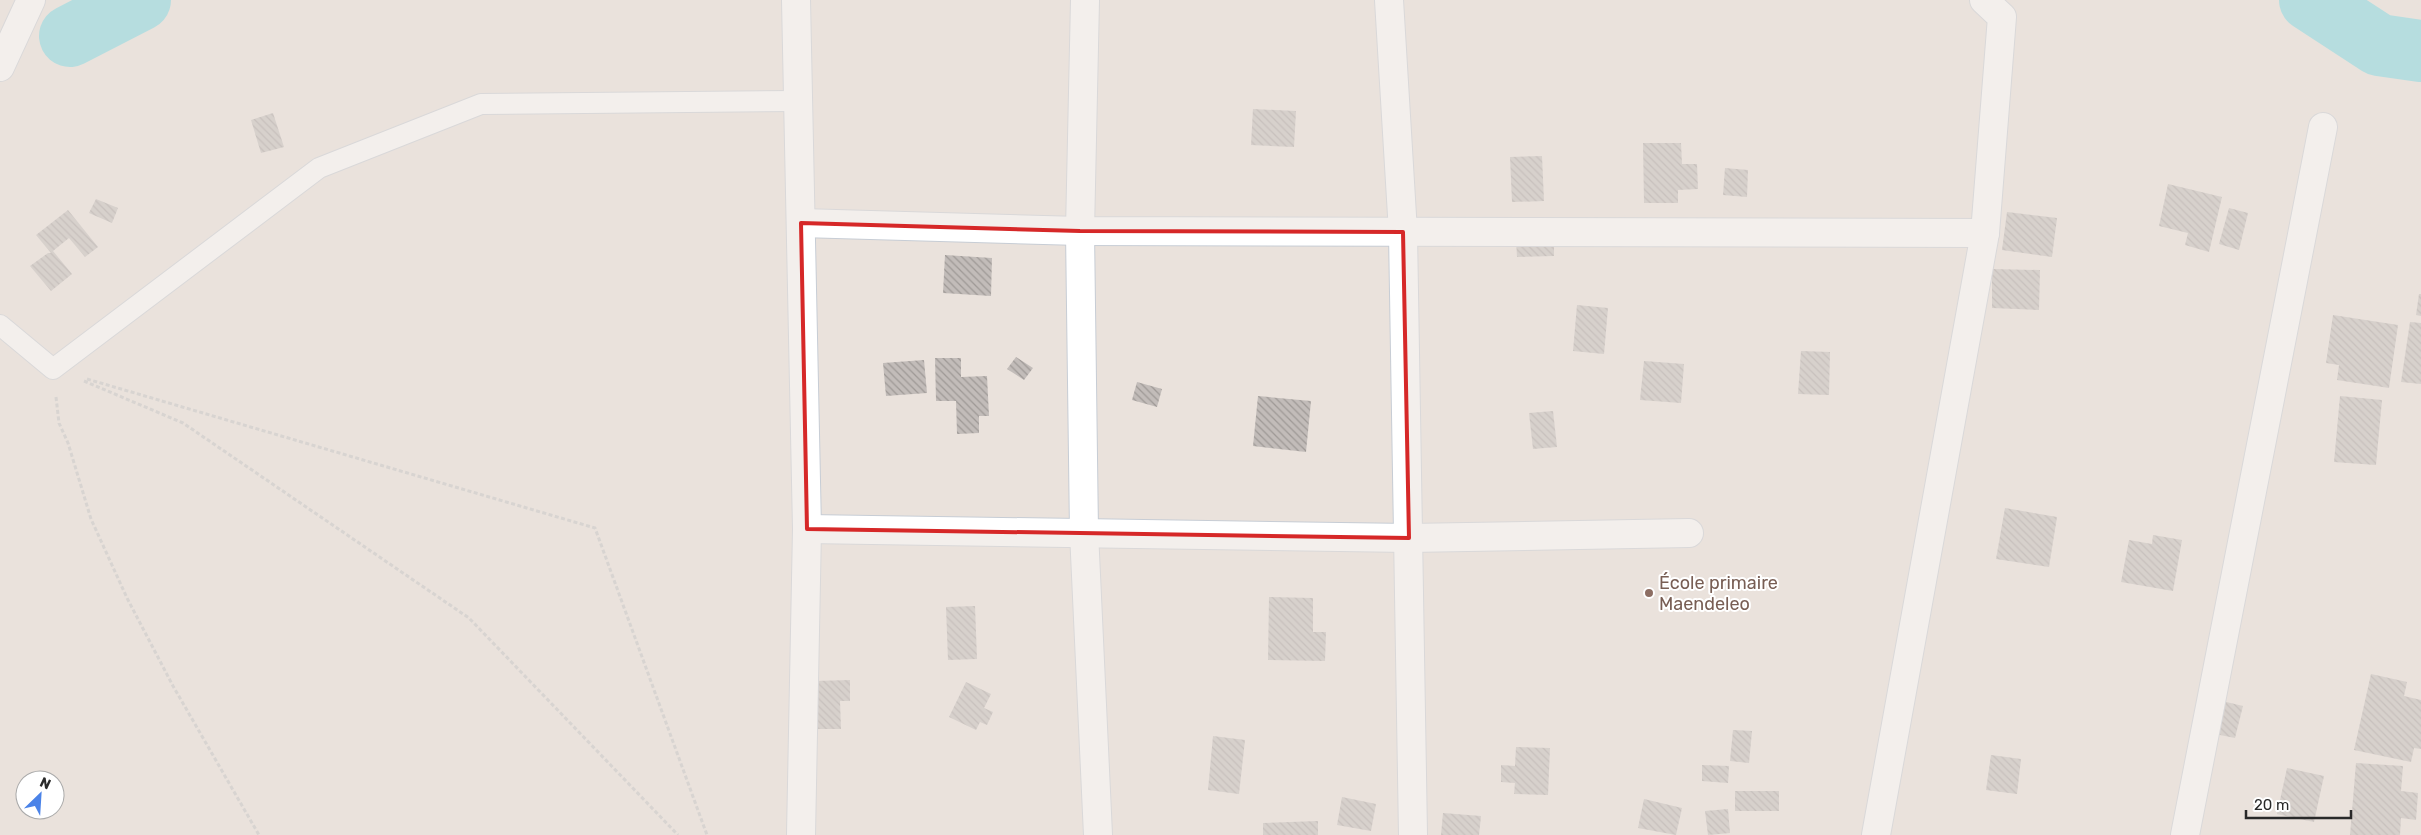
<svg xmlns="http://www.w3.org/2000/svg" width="2421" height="835" font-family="Rubik,sans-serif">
<defs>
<pattern id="building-back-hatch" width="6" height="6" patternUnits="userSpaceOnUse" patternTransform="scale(1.25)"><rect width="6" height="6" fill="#c2bcb9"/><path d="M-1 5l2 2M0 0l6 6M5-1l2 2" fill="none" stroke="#9e9996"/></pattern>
</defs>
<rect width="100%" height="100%" fill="#eae2dc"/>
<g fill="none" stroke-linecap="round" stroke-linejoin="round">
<g stroke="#78d8e3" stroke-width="62">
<path d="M2310,0L2379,45L2421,51"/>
<path d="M70,36L140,0"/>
</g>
</g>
<g fill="url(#building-back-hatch)">
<path d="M1253,109L1296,111L1294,147L1251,145Z"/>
<path d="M273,113L284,147L261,153L251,120Z"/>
<path d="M1643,143H1681L1682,164H1697L1698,189L1678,190V203H1644Z"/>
<path d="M1542,156L1544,201L1512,202L1510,157Z"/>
<path d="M1725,168L1748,170L1747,197L1723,195Z"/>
<path d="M2168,184L2222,197L2209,252L2185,245L2188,233L2159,226Z"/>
<path d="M96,199L118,208L112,223L89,213Z"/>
<path d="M2229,208L2248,213L2239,250L2219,244Z"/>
<path d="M68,210L98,247L85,257L69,238L53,251L72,274L51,291L30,266L48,253H51L36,235Z"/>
<path d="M2007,212L2057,218L2052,257L2002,250Z"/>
<path d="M1516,239H1554V256L1517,257Z"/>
<path d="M945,255L992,258L991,296L943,293Z"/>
<path d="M1992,269L2040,270L2039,310L1992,308Z"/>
<path d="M2419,294H2421V316L2416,315Z"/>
<path d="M1577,305L1608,308L1604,354L1573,351Z"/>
<path d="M2333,315L2398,325L2389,388L2337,380L2339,365L2326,363Z"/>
<path d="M2410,322L2421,323V384L2401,382Z"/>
<path d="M1801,351L1830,352L1829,395L1798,394Z"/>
<path d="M1016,357L1033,368L1024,380L1007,369Z"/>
<path d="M935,358H961V377L987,376L989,416H979V433L957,434L956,401H936Z"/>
<path d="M924,360L927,393L886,396L883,363Z"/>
<path d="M1644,361L1684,364L1681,403L1640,400Z"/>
<path d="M1137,382L1162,389L1157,407L1132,400Z"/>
<path d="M1258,396L1311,401L1306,452L1253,446Z"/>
<path d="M2340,396L2382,400L2376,465L2334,462Z"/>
<path d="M1553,411L1557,447L1533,449L1529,413Z"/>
<path d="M2005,508L2057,517L2049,567L1996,559Z"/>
<path d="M2153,535L2182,540L2173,591L2121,582L2129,540L2152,544Z"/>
<path d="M1269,597L1313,598V632H1326L1325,661L1268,660Z"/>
<path d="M975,606L977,659L948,660L946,607Z"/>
<path d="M2371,674L2407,682L2404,696L2421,700V749L2414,748L2411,762L2354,750Z"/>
<path d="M850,680V701H840L841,729H817L815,681Z"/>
<path d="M966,682L991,694L984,708L993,712L987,725L980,722L976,730L949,717Z"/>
<path d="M2218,700L2243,706L2235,738L2210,733Z"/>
<path d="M1733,730L1752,731L1749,763L1730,761Z"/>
<path d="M1213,736L1245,740L1239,794L1208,790Z"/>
<path d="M1516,747L1550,748L1548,795L1514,794L1515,783L1501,782V765L1515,766Z"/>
<path d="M1991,755L2021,759L2017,794L1986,790Z"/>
<path d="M2356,763L2403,766L2401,791L2418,793L2416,820L2401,818L2400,835H2350Z"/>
<path d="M1702,765L1729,766L1728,783L1702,781Z"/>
<path d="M2287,768L2324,776L2314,822L2277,814Z"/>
<rect x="1735" y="791" width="44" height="20"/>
<path d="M1342,797L1376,804L1371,831L1337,825Z"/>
<path d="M1644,799L1682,808L1676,835L1638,828Z"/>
<path d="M1728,809L1730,833L1708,835L1705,811Z"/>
<path d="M1443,813L1481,816L1479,835H1441Z"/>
<path d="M1318,821V835H1263V823Z"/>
</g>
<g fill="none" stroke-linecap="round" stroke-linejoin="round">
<g stroke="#c7cdd5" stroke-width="22">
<path id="lane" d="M0,325L53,369L319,168L481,104L797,101"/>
</g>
<g stroke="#c7cdd5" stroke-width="30">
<g id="street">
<path d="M796,0L807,529L801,835"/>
<path d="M1085,0L1080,231L1084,532L1098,835"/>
<path d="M1389,0L1403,232L1413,835"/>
<path d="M801,223L1080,231L1985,233"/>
<path d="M807,529L1409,538L1689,533"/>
<path d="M1876,835L1985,233L2002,17L1984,0"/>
<path d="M2185,835L2323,127"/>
</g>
</g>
<g stroke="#c7cdd5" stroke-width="30">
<path id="secondary" d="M0,67L31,0"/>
</g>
<g stroke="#c3c3c3" stroke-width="3" stroke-dasharray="4 2.5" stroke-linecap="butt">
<path d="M87,379L595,528L707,835"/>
<path d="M84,381L183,423L469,618L678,835"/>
<path d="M56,397L59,423L68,443L91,519L127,598L173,686L259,835"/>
</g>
<use href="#lane" stroke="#fff" stroke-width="20"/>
<use href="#street" stroke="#fff" stroke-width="28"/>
<use href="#secondary" stroke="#fff" stroke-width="28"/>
</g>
<path d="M0 0H2421V835H0ZM801,223L1080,231L1403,232L1409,538L807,529Z" fill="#eae2dc" fill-opacity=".55" fill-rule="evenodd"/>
<path fill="none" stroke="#d62828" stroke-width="4" stroke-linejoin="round" d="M801,223L1080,231L1403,232L1409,538L807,529Z"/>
<circle fill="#8d6e63" stroke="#fff" stroke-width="2" cx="1649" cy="593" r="5"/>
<g text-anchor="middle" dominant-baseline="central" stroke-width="4" stroke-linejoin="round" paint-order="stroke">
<g font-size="18" fill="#785e54" stroke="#fff" text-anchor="start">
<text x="1659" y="583">École primaire<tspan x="1659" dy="21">Maendeleo</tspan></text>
</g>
</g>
<g transform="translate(40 795) rotate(25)"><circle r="24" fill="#ffffff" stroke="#a9a9a9"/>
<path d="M0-4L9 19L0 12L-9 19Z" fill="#4b83e8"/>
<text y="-8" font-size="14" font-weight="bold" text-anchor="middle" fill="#292929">N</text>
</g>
<path d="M2246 810v8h105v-8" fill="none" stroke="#292929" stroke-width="2.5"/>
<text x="2254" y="810" font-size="15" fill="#292929" stroke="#ffffff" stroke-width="4" paint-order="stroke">20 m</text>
</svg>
